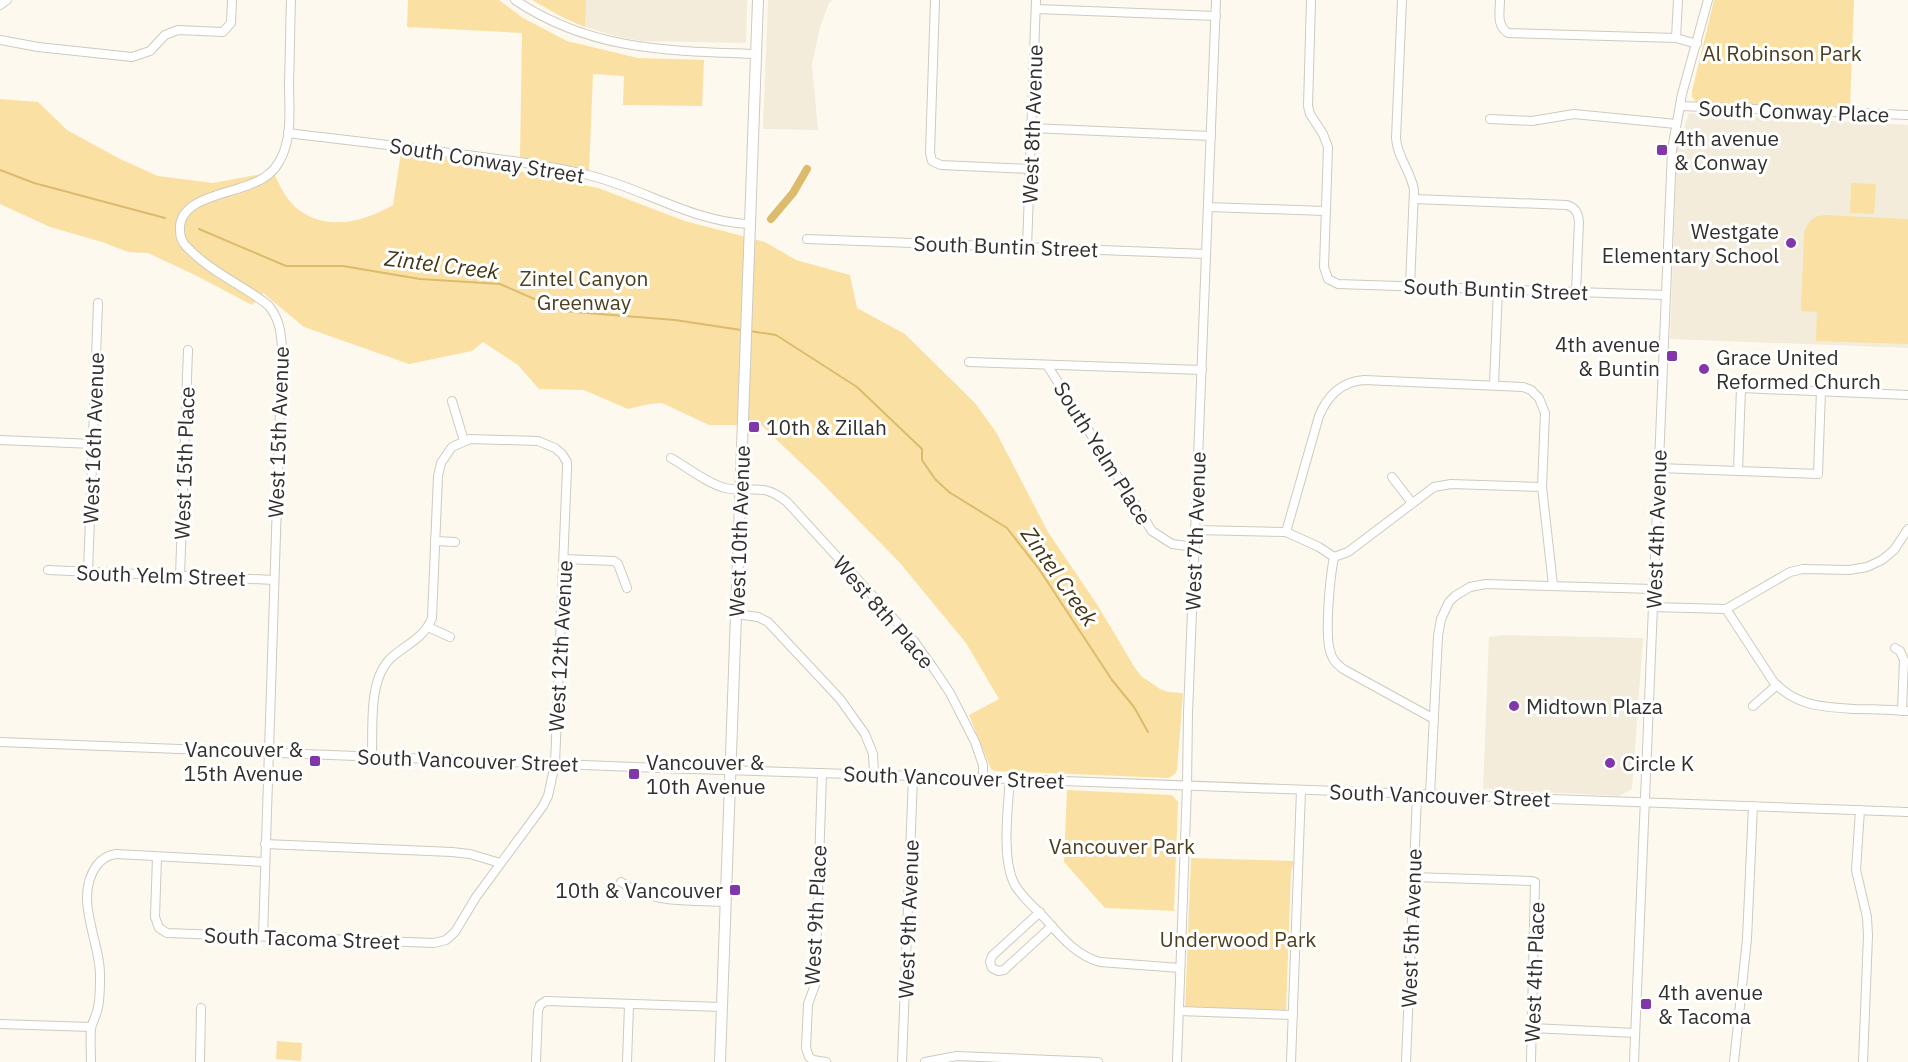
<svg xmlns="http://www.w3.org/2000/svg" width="1908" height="1062" font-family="'IBM Plex Sans',sans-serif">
<rect width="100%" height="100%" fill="#fef9ef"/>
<g fill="#f3ecdb">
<path d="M532,0H747L746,43L642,41L619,37L585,27L564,18Z"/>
<path d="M768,0H832L829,3L820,27L812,64L818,130L763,129Z"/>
<path d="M1689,113L1908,125V348L1670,339L1677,148Z"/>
<path d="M1505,635L1643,638L1632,789L1619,796L1483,789L1489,637Z"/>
</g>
<g fill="#fae0a3">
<path d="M408,0H499L523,18L567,41L638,58L704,60L702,106L623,105L624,76L593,74L589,171L520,157L522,33L407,27Z"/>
<path d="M532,0H586L585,27L564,18Z"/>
<path d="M1714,0H1854L1850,108L1697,103L1692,97V91Z"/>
<path d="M0,99L38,102L67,130L120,159L158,176L213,183L262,174L275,176C281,188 288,202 299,210C329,232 365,221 393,205L401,152L486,164L598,188L685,221L765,242L796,260L850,275L857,308L905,334L975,403L996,432L1048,532L1098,606L1135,668L1141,676L1160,689L1168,692L1183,693L1177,770L1175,774L1169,778L995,771L991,769L969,715L999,699L966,643L900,563L820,481L761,425H709L662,403L649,404L628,409L584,390L539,389L518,365L483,342L472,351L409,364L304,327L263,293L252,305L197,276L148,253L128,252L102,242L50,227L0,204Z"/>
<path d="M1851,183L1876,184L1874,214L1850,213Z"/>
<path d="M1824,215L1908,219V344L1816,341L1817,312L1801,311L1804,235C1806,223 1812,216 1824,215Z"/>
<path d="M1067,790L1172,795L1178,802L1174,910L1176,911L1105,908L1064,862Z"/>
<path d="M1191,858L1294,861L1291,872L1286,1012L1185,1009Z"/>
<path d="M277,1041L302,1043L301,1061L276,1059Z"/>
</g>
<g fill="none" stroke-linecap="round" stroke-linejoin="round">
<g stroke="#dcbb6d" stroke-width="2">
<path d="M0,170L34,183L165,218"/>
<path d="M199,229L286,266H343L420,279L500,284L562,311L675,320L741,330"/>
<path d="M750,331L776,335L857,387L922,449V460L935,479L949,492L1007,528L1039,569L1112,680L1134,707L1148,732"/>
</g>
<path stroke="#dcbb6d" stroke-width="8" d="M771,219L793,193L807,169"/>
<g stroke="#cecac0" stroke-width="10">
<g id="minor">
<path d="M515,0C591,51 669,51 756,54"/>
<path d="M935,0L930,153L932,161L941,165L1030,169"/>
<path d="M1311,0L1308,106L1310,114L1323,134L1328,147L1324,267L1328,279L1338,284L1665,295"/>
<path d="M1402,0L1396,138C1397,157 1411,171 1414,190L1410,286"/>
<path d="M1500,0C1500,13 1496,25 1508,33L1676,38L1697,44"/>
<path d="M0,5L7,0"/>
<path d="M1036,9L1216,16"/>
<path d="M1676,38L1678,0"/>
<path d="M0,40L38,47L132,57L150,51L165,35L178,30L223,32L231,23L232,0"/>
<path d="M1680,106L1908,115"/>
<path d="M1490,119L1532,121L1574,114L1676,124"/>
<path d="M1031,128L1211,136"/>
<path d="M288,133C345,140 401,146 457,154C502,159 548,165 592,176C646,190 694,222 749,224"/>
<path d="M1414,199L1567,205C1576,208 1578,213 1579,222L1576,292"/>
<path d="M1208,207L1325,211"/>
<path d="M807,239L1206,254"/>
<path d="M1027,247L1036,0"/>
<path d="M969,362L1202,370"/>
<path d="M1047,365L1152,531L1172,544L1195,547"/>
<path d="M1494,384L1498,290"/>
<path d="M452,401L464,441"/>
<path d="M0,440L93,444"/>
<path d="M671,458C687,467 708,484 725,488C751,494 762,481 787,502L914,641L934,669L950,693L975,742L983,765V778"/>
<path d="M1658,468L1818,474L1821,391"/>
<path d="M1738,471L1741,388L1908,395"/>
<path d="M1392,477L1412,503"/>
<path d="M1196,530L1286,532L1319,547L1334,557L1348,552L1434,487L1451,484L1542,487"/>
<path d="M1286,532L1319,416C1328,395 1341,382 1364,380L1523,387L1531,390L1539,398L1545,413L1542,487L1553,585"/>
<path d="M435,541L455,542"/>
<path d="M1334,557C1330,577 1324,637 1331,654C1333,661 1337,664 1343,669L1434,719"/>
<path d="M564,559L614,561L618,564L627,588"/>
<path d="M48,570L274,580"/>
<path d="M88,572L98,303"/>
<path d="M180,576L188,350"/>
<path d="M1652,607L1726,609L1790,572L1803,569L1849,570L1867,567L1882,560L1894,550L1908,529"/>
<path d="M1726,609L1773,681C1796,707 1824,707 1856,709C1873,709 1891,710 1908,711"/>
<path d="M736,614L758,617L768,622L840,699L865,734L873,754L874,774"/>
<path d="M428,627L450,637"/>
<path d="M1895,648L1900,651L1904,660L1902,711"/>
<path d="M1753,706L1777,685"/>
<path d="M0,742L660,768L1010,779L1908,812"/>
<path d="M822,773L815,985L808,1004L806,1048L809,1057L813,1060L826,1062"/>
<path d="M1010,779C1008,807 1001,860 1015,885C1022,898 1039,911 1049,923C1064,940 1078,956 1100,962L1180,968"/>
<path d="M1430,795L1438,636L1441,619L1449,602L1455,596L1470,587L1486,584L1653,589"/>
<path d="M1860,810L1856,870L1867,917L1868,936L1863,1062"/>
<path d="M265,844L452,852L470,854L500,863"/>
<path d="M157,857L155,917L159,928L167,933L434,943L446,940L455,932L476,897L543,806L548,796L555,764L567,468V462L562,454L555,448L538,441L470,439L452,447L441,463L438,476L432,618C424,638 407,644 392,657C368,678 373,726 372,756"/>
<path d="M1413,877L1532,881L1535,882L1531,1062"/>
<path d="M621,882C651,904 690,900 726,902"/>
<path d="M1040,912L992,956L990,962L992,968L998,971L1004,970L1052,926"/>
<path d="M263,936L282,348C281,331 279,318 268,305C241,284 209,271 186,246C182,242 180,236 180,230C178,198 229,194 251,184C262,180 273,173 279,162C293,139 289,108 289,82C290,55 290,27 291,0"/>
<path d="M1179,1011L1293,1015"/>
<path d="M0,1024L91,1027"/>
<path d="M1532,1028L1635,1033"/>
<path d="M91,1062C91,1051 90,1040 91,1029C92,1022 97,1015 98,1007C100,998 100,988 100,979C102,943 72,899 97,865C102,859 109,855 116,854L265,862"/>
<path d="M200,1062L201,1008"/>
<path d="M536,1062L538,1011L540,1005L546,1001L722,1007"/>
<path d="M627,1062L629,1005"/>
<path d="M902,1062L913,776"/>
<path d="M925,1062L957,1056L1098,1062"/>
<path d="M1177,1062L1187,786L1188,713L1216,0"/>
<path d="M1291,1062L1301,790"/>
<path d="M1406,1062L1417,795"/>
<path d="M1634,1062L1672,150L1682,94L1708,0"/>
<path d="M1734,1062L1747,939L1753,806"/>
</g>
</g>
<g stroke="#cecac0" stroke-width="12">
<path id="major" d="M720,1062L758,0"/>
</g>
<use href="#minor" stroke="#fff" stroke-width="8"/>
<use href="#major" stroke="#fff" stroke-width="10"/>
</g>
<g fill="#8137a9" stroke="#fff" stroke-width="2">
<rect x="1656" y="144" width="12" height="12" rx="3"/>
<circle cx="1791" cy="243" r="6"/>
<rect x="1666" y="350" width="12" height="12" rx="3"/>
<circle cx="1704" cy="369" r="6"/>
<rect x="748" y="421" width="12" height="12" rx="3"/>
<circle cx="1514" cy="706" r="6"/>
<rect x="309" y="755" width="12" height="12" rx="3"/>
<circle cx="1610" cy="763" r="6"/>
<rect x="628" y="768" width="12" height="12" rx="3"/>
<rect x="729" y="884" width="12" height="12" rx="3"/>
<rect x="1640" y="998" width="12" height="12" rx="3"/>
</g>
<g text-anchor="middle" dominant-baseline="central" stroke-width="6" stroke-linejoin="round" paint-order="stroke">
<g font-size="21" fill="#4d3f1d" stroke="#fff">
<text x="1782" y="53">Al Robinson Park</text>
<text x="584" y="278">Zintel Canyon<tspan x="584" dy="24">Greenway</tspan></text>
<text x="1122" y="846">Vancouver Park</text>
<text x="1238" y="939">Underwood Park</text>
</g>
<g font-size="21" fill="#32302c" stroke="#fff">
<text transform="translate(1794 111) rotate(2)">South Conway Place</text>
<text transform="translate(1032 124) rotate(-88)">West 8th Avenue</text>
<text transform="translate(487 160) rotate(9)">South Conway Street</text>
<text transform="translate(1006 246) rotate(2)">South Buntin Street</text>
<text transform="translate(1496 289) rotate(2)">South Buntin Street</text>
<text transform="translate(278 432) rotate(-88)">West 15th Avenue</text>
<text transform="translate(93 438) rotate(-88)">West 16th Avenue</text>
<text transform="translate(1103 453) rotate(58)">South Yelm Place</text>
<text transform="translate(184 463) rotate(-88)">West 15th Place</text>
<text transform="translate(1656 529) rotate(-88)">West 4th Avenue</text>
<text transform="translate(739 531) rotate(-88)">West 10th Avenue</text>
<text transform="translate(1195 531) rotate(-88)">West 7th Avenue</text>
<text transform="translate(161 575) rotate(2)">South Yelm Street</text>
<text transform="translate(884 612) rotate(49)">West 8th Place</text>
<text transform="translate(560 646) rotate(-87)">West 12th Avenue</text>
<text transform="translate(468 760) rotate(2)">South Vancouver Street</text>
<text transform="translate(954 777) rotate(2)">South Vancouver Street</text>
<text transform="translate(1440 795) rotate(2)">South Vancouver Street</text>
<text transform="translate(815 915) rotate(-87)">West 9th Place</text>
<text transform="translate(908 919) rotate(-88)">West 9th Avenue</text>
<text transform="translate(1411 928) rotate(-88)">West 5th Avenue</text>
<text transform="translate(302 938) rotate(2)">South Tacoma Street</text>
<text transform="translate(1534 972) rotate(-88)">West 4th Place</text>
</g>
<g font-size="21" fill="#32302c" stroke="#fff" text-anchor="start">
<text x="1674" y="138">4th avenue<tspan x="1674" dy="24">&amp; Conway</tspan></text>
<text x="1779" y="231" text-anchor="end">Westgate<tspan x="1779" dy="24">Elementary School</tspan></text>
<text x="1660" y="344" text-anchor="end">4th avenue<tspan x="1660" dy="24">&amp; Buntin</tspan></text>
<text x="1716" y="357">Grace United<tspan x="1716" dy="24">Reformed Church</tspan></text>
<text x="766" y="427">10th &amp; Zillah</text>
<text x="1526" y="706">Midtown Plaza</text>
<text x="303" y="749" text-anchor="end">Vancouver &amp;<tspan x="303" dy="24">15th Avenue</tspan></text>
<text x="646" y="762">Vancouver &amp;<tspan x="646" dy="24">10th Avenue</tspan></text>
<text x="1622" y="763">Circle K</text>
<text x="723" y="890" text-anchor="end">10th &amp; Vancouver</text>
<text x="1658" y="992">4th avenue<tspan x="1658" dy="24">&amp; Tacoma</tspan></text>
</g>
<g font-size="22" font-style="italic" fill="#443614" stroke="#fff">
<text transform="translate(442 264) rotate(7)">Zintel Creek</text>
<text transform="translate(1060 576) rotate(55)">Zintel Creek</text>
</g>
</g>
</svg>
